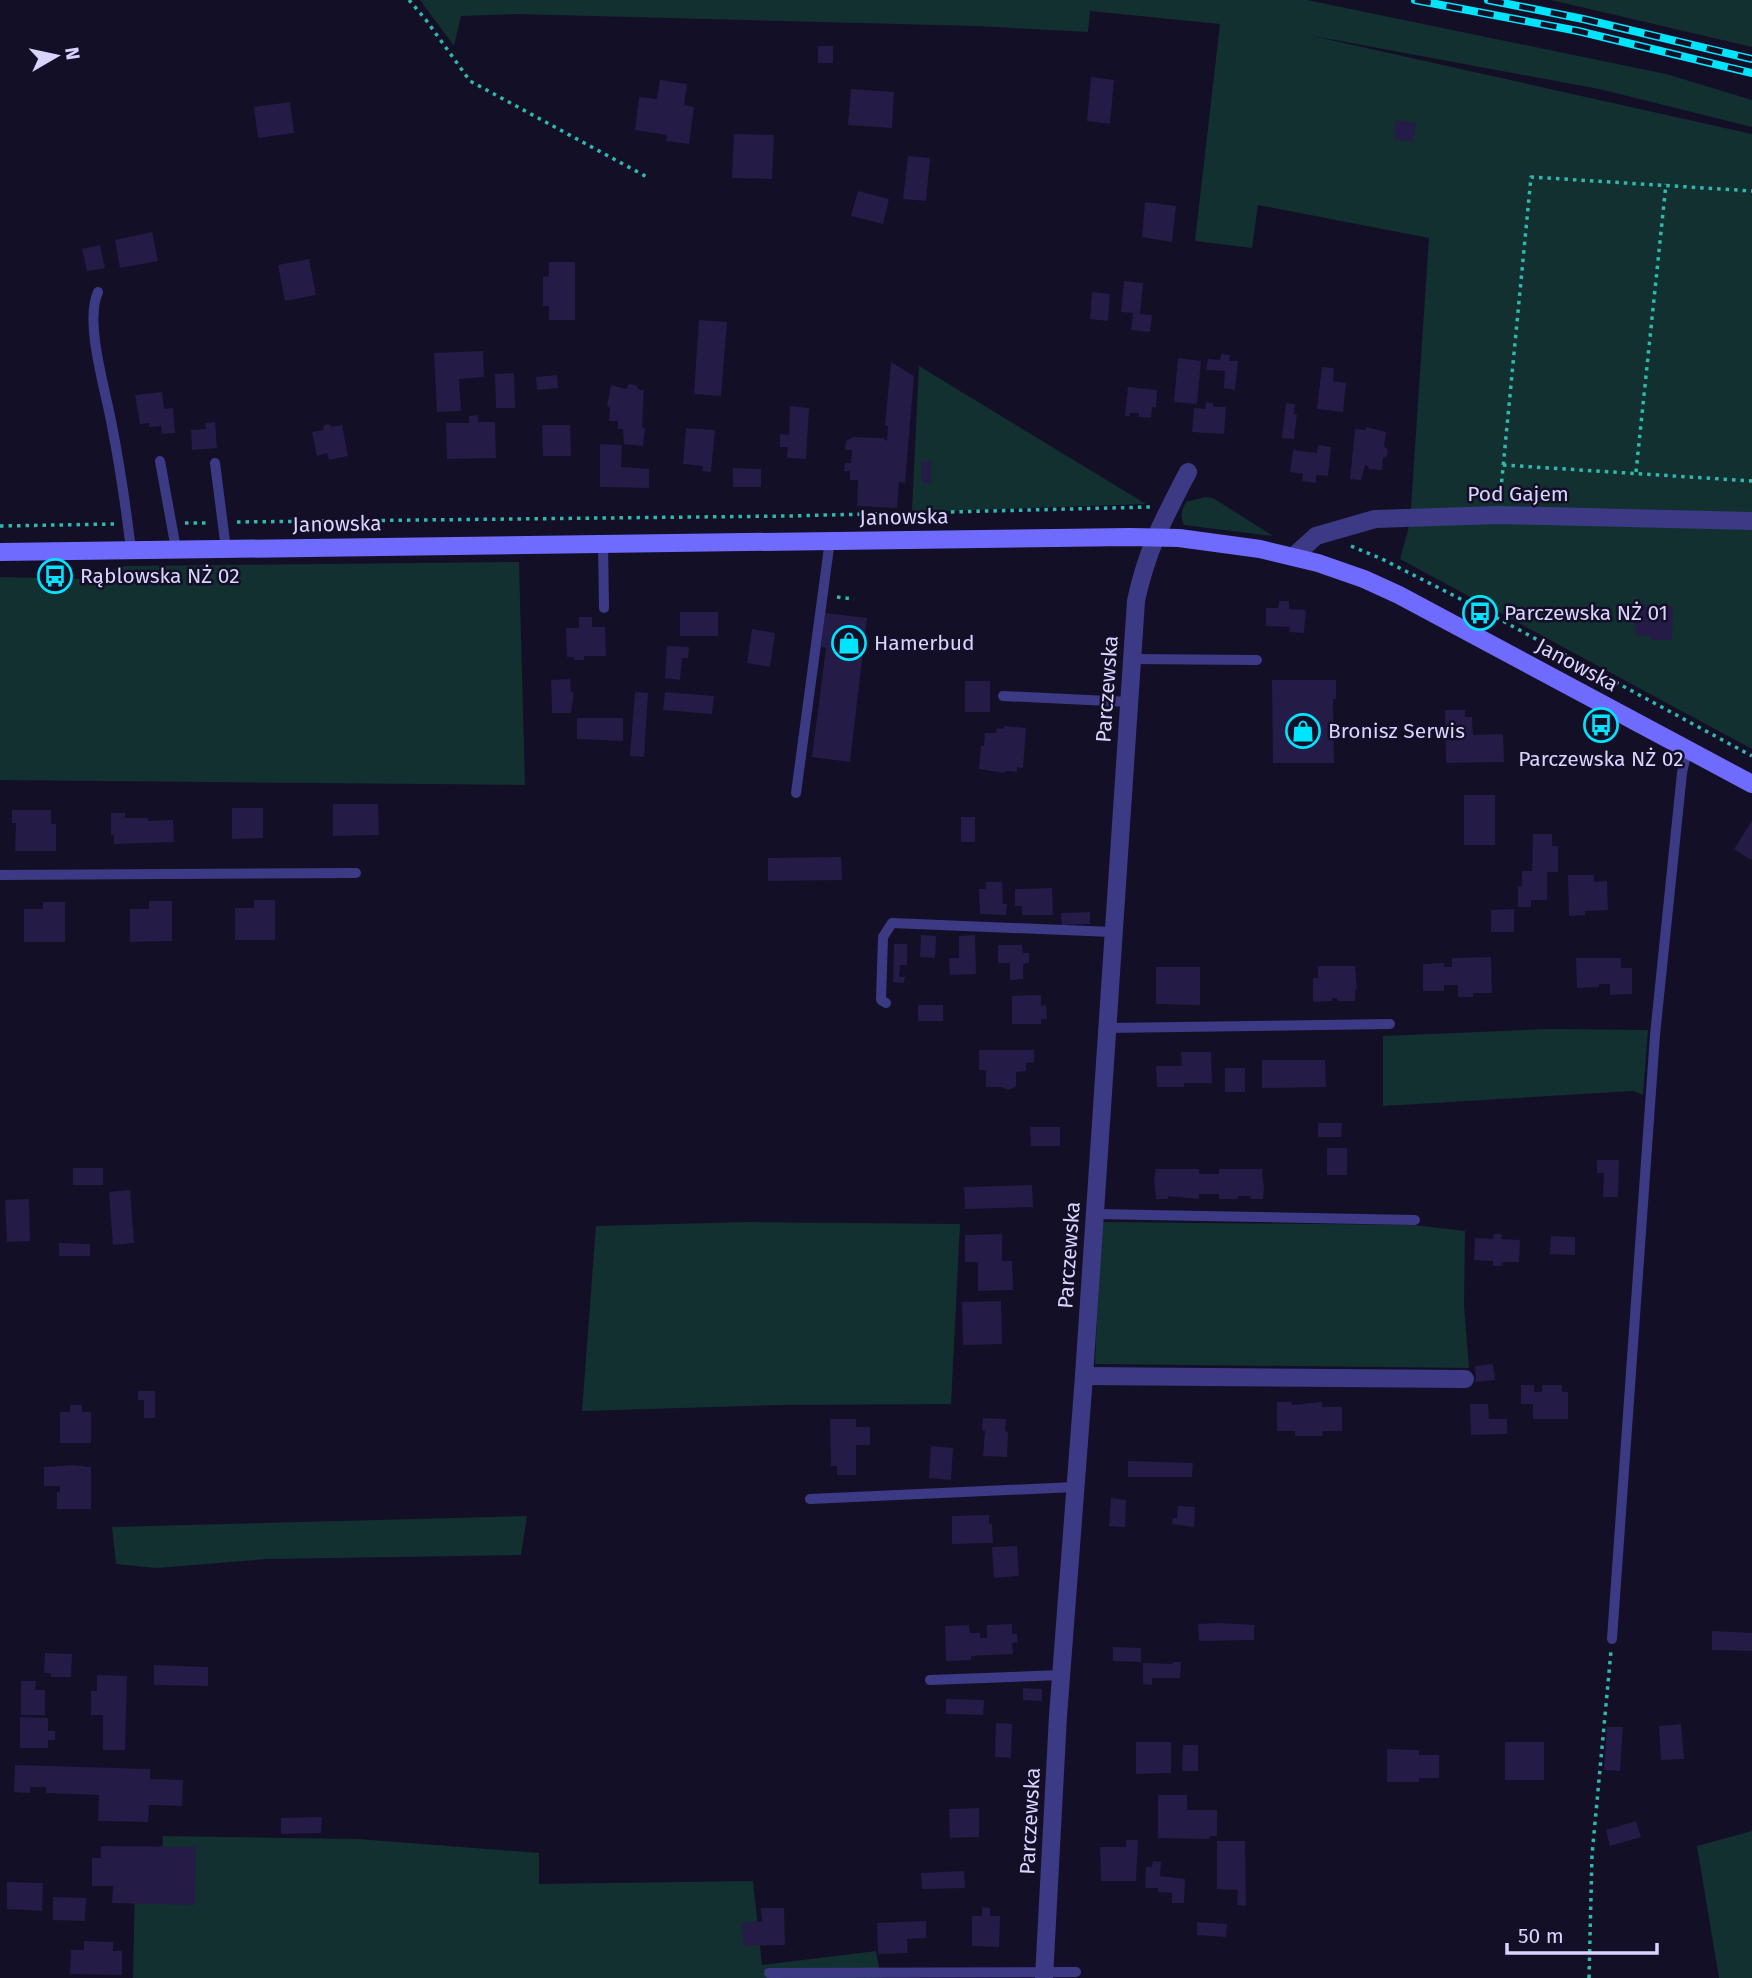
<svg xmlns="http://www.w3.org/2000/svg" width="1752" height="1978" font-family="'Fira Sans',sans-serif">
<rect width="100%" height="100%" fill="#130f26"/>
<g fill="#12302f">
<path d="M420,0H1307L1666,74L1752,100V127L1599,89L1308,35L1752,134V749L1400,559L1410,523L1429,238L1258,205L1252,248L1195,241L1220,24L1090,11L1088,32L976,26L516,14L461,16L454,46Z"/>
<path d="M1551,0H1752V47Z"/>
<path d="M919,366L1146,504L920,512L912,510Z"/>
<path d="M1205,497L1213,498L1273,536L1184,525C1180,516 1181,511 1186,502Z"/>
<path d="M519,562L525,785L0,780V577L83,579L124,566Z"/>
<path d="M1547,1029L1648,1030L1643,1095L1633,1091L1383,1106V1036Z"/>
<path d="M747,1222L960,1224L951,1404L780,1405L582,1411L596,1226Z"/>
<path d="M1101,1222L1414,1225L1465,1231L1464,1305L1469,1368L1095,1364Z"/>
<path d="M527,1516L521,1555L267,1559L157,1568L116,1564L112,1527Z"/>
<path d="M1752,1831V1978H1719L1697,1846Z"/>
<path d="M163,1836L358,1839L539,1853V1884L753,1881L762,1965L876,1951L881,1978H133L135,1878L161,1876Z"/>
</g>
<g fill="#241b47">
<rect x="818" y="46" width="15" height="17"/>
<path d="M1091,77L1114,80L1110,124L1087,121Z"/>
<path d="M660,80L687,84L684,105L694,107L689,144L666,141L667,135L635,130L639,97L657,99Z"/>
<path d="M851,89L894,92L892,128L848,125Z"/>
<path d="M290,102L294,133L258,138L254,107Z"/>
<path d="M1396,120L1416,123L1413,142L1394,139Z"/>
<path d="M734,134L774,135L772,179L732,178Z"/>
<path d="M908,156L930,158L926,201L903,199Z"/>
<path d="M858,191L889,199L883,224L851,216Z"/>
<path d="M1145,202L1176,206L1172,242L1142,237Z"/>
<path d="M152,232L158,261L120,268L115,240Z"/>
<path d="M100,245L105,268L87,271L82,249Z"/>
<path d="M309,259L316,295L285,301L278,265Z"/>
<path d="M549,262H575V320H549V306H543V277L549,276Z"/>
<path d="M1124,281L1143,283L1140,314L1152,315L1150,332L1131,330L1133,313L1121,312Z"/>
<path d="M1092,292L1110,294L1108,321L1090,319Z"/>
<path d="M699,320L727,322L721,396L694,394Z"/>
<path d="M483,351L484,377L459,379L461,411L437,412L434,353Z"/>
<path d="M1221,354L1230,355L1229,361H1238L1235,390L1224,388L1225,371L1206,370L1208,359L1220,360Z"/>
<path d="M1178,358L1201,361L1197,404L1174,402Z"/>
<path d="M891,362L914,376L905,483L899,482L897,508L857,506L858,480H850V471H844L845,463H851L852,450H845L846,441L853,437L883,438L887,441L888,426H885Z"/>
<path d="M1322,367L1334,368L1333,381L1346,383L1343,412L1317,409Z"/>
<path d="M514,373L515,408H496L495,374Z"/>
<path d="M557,375L558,388L537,390L536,377Z"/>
<path d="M629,384L636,385L639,390H644L642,428H645L643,446L624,444L623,429H618V421H609L610,408L607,406L611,385L626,389Z"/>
<path d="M1128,387L1157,390L1156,408L1152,407L1151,418L1139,417V413H1130V416H1125Z"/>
<path d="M162,392L164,409L173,408L175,433L162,434L161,426L149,427V423L140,424L135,395Z"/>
<path d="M1206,402L1213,403V407H1226L1224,434L1192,432L1194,408L1205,409Z"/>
<path d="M1286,403L1295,404L1294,414H1297L1294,439L1282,438Z"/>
<path d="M790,406L809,408L806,459L787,458L788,447H780V434L789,435Z"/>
<path d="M478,415V422H495L496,458L447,459L446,423H469V416Z"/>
<path d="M215,422L217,448L192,450L191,430L206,429L205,423Z"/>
<path d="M329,424L332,427L342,425L348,456L329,460L327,453L317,456L312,432L323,430L324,425Z"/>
<path d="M542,425H570L571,456H543Z"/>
<path d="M1366,427L1386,432L1384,446L1388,450L1387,456L1383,458L1382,470L1369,469L1368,466L1365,465L1361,480L1350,479L1355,429L1366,430Z"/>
<path d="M686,428L715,430L711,472L702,471L703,466L683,464Z"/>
<path d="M600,444L622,445L621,467L649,469V488L600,487Z"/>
<path d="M1318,445L1331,447L1328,476L1316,475V483L1302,481L1303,474L1290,472L1293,450L1317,453Z"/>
<path d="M921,461H931V483H922Z"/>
<path d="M733,468L761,469V487H733Z"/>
<path d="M1279,601H1289V609L1306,610L1304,633L1289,632L1290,627L1266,626V608H1278Z"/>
<path d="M1636,605L1673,606L1672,640H1651V636L1635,635Z"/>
<rect x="680" y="612" width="38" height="24"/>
<path d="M825,613L867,618L850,762L812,757L826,648L821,647Z"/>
<path d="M579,617H592V627H605L606,656H584V660H574V657H567L566,628H579Z"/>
<path d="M752,629L775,633L770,667L747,663Z"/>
<path d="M667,646L689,647L688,658H682L680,680L665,678Z"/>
<path d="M570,679L571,692H574L571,713H552L551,680Z"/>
<path d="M1272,680H1336V699H1333L1334,763H1273Z"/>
<rect x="965" y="681" width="25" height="31"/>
<path d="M635,692L648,693L644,757L630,756Z"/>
<path d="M665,692L714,696L712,714L663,710Z"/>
<path d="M1445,710H1465V717H1472L1473,735L1503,734L1504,762L1446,763Z"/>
<path d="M577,718H623V741L577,739Z"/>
<path d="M1004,726L1026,728L1023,768L1017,767V772L1005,771V773L979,769L981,746H984L985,733H996L997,728L1004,729Z"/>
<rect x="1464" y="795" width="31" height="50"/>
<path d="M333,804H378L379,835L333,836Z"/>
<path d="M232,808H263V838L232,839Z"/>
<path d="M12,810H51V824H56V851H15L16,823H12Z"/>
<path d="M111,813H125V818H148V821L173,820L174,842L114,844V835H111Z"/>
<rect x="961" y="817" width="14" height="25"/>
<path d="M1752,821V858L1751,860L1734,849Z"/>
<path d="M1533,834H1552V846H1558V872H1547V900H1531V907H1518V886H1522V871H1532Z"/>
<path d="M841,857L842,880L768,881V858Z"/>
<path d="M1568,875H1594V882L1607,881L1608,910L1585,911V915L1569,916Z"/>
<path d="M986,882H1002L1003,904H1007L1006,915L980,914L979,889H986Z"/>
<path d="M1052,888L1053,915H1022V906H1015V889Z"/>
<path d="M254,900H275V940H235V908H254Z"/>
<path d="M149,901H172V941L130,942V909H149Z"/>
<path d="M43,902H65V942H24V909H43Z"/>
<path d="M1514,909V932H1491V910Z"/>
<path d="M1090,912V924L1062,925L1061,913Z"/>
<path d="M921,935L936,936L935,958L920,957Z"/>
<path d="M975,935L976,974L950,975L949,958H959V936Z"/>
<path d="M894,944H907V965H900L899,977H905L904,983L893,982Z"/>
<path d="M998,945H1022L1023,953H1029V963L1023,964V979L1010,980V963H998Z"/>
<path d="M1491,957L1492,993H1473V997H1458V985H1444V991H1423V964L1444,963V967H1452V958Z"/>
<path d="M1576,958H1621V968H1632V994L1610,995V984H1599V987L1577,988Z"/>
<path d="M1318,966H1355L1357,990H1355V1001H1338L1337,998H1332V1001L1313,1002V978H1318Z"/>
<path d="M1156,967H1200V1005L1156,1004Z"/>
<path d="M1041,995V1006L1046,1005L1047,1019H1041V1024H1012V996Z"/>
<rect x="918" y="1005" width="25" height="16"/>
<path d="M979,1050H1034V1062L1026,1063V1071L1016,1072V1087L1008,1090L1001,1087H986V1070H979Z"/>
<path d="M1181,1052H1211L1212,1083H1184V1087H1157L1156,1066H1182Z"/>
<path d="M1262,1060H1325L1326,1087L1262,1088Z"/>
<rect x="1225" y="1068" width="20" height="24"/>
<path d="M1318,1123H1342L1341,1137H1318Z"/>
<path d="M1030,1127H1060V1146H1031Z"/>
<rect x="1327" y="1148" width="20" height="27"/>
<path d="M1597,1160H1619L1618,1197H1603L1604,1173H1597Z"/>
<rect x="73" y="1168" width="30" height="17"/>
<path d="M1156,1169H1199V1174H1219V1169H1262L1264,1189L1263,1199H1250L1251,1196H1238V1199H1219V1194H1199V1199L1168,1196V1199H1156L1154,1179Z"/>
<path d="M1032,1185L1033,1207L965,1209L964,1187Z"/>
<path d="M130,1190L134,1243L113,1245L109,1192Z"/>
<path d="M29,1199L30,1241L7,1242L5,1200Z"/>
<path d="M1002,1234V1261H1012L1013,1290L978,1291V1262H965V1235Z"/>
<path d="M1494,1234H1502L1501,1239L1520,1240L1519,1262H1502V1266H1493V1261L1474,1260L1475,1238L1493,1239Z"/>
<path d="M1551,1236L1575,1237V1255L1550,1254Z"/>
<path d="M59,1243L90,1244V1256H59Z"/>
<path d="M1001,1301L1002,1344L963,1345L962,1302Z"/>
<path d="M1493,1364L1495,1380L1476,1382L1475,1366Z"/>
<path d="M1521,1385H1534V1392H1542V1385H1562V1392H1568V1419H1533V1404H1521Z"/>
<path d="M138,1391H155V1418H144V1400H138Z"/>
<path d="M1277,1402H1291L1292,1405L1322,1402V1407H1342V1431H1323L1322,1436H1295V1431H1277Z"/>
<path d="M1470,1404H1488L1489,1419H1507V1434L1471,1435Z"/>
<path d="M70,1405H82V1412H91V1443H60V1412H70Z"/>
<path d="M983,1418L1006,1419L1005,1431L1008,1432L1007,1457L983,1456L985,1431L982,1430Z"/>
<path d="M830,1419H856V1427H870V1445H856V1475H837V1466H831Z"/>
<path d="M931,1446L953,1448L951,1480L929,1478Z"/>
<path d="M1128,1461L1193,1463L1192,1477H1128Z"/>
<path d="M73,1465L91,1467V1509H57V1492H60V1486H44V1467Z"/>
<path d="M1111,1498L1126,1500L1125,1527L1109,1526Z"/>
<path d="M1178,1506L1195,1507L1194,1527L1172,1524L1173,1518H1177Z"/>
<path d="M989,1515V1524H992L993,1543L952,1544V1516Z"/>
<path d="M1017,1546L1019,1576L994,1578L992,1547Z"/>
<path d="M1220,1623L1254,1625V1640L1199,1641L1198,1624Z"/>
<path d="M1012,1624V1634H1017L1018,1642L1012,1643L1013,1654L971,1656V1660L946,1661L945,1626L969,1625L970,1633H980V1638H987V1625Z"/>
<path d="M1712,1631L1752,1633V1651L1712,1650Z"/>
<path d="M1113,1647L1141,1648V1662L1113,1661Z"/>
<path d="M45,1653L72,1654L71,1677H51V1673H44Z"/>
<path d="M1173,1662H1181L1180,1678H1152V1685L1143,1684V1663L1173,1664Z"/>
<path d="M154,1665L208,1667V1686L154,1685Z"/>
<path d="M97,1675L127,1676L125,1750H103V1715H91V1691H97Z"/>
<path d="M21,1681H36L35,1690H45V1715H21Z"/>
<path d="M1023,1688L1042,1689V1701L1023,1700Z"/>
<path d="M946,1699L984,1700L983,1715L946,1714Z"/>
<path d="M20,1717L48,1718V1731H55V1740H48V1748H20Z"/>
<path d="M996,1723L1012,1724L1011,1758L995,1757Z"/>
<path d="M1681,1724L1684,1759L1661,1760L1659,1726Z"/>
<path d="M1607,1727H1623L1620,1771L1604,1770Z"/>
<path d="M1136,1742H1171V1773L1136,1774Z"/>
<rect x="1505" y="1742" width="39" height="38"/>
<path d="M1183,1745H1198V1771H1182Z"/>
<path d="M1387,1749L1419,1750V1755H1439V1778H1419V1782H1387Z"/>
<path d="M15,1765L150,1769V1779L183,1780L182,1806L149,1805L148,1822L98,1821L99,1795L46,1793V1787H30V1793L14,1792Z"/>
<path d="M1158,1795H1187V1810H1217V1836H1210L1209,1839L1158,1838Z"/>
<path d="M979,1808V1837L950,1838L949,1809Z"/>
<path d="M322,1817L321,1833L281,1834V1818Z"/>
<path d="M1636,1821L1641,1837L1610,1846L1606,1830Z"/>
<path d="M1126,1840H1138L1136,1881H1101L1100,1847H1126Z"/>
<path d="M1217,1841H1245L1246,1906L1237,1905L1238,1890L1217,1889Z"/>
<path d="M101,1846L196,1847L195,1905L112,1903L113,1886H92V1858H101Z"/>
<path d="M1153,1861L1161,1862L1160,1876L1185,1879L1184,1903H1172V1893L1158,1892V1888H1145L1146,1867H1152Z"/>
<path d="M964,1871L965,1888L922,1889L921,1873Z"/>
<path d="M7,1882L43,1883L42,1911L7,1909Z"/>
<path d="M53,1897L86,1898L85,1921L53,1920Z"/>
<path d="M982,1907L990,1908V1916H1000L999,1947L972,1946V1916H982Z"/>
<path d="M761,1908H784L785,1945L743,1946L742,1922H762Z"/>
<path d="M926,1921V1938L907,1939L908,1953L878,1954L877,1923Z"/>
<path d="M1197,1922L1227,1924L1226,1937L1197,1935Z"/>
<path d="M84,1941L113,1942V1951H122V1975L70,1974L71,1950H84Z"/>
</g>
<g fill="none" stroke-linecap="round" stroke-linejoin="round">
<g stroke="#2fb8b0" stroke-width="3.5" stroke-dasharray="3.5 5" stroke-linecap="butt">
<path d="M409,0L426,20L470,81L647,177"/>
<path d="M1503,465L1752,481"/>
<path d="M1636,472L1666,184"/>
<path d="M1500,499L1531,177L1752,191"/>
<path d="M237,522L788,516L1150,507"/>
<path d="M185,523H208"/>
<path d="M0,526L114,524"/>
<path d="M1351,546L1382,559L1488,613L1752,756"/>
<path d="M837,597L854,599"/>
<path d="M1589,1978L1592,1855L1611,1651"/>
</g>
<g stroke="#3d3a85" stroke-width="10">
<path d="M98,292C84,323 106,391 112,426C120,467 126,508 131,550"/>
<path d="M160,461L176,549"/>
<path d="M215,463L226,549"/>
<path d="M603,543L604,608"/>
<path d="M1132,659L1257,660"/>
<path d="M1003,696L1129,702"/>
<path d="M796,793L830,540"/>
<path d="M0,875L356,873"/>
<path d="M886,1003L881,1000L883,937L892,923L1112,932"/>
<path d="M1106,1028L1390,1024"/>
<path d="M1094,1214L1415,1220"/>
<path d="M810,1499L1075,1487"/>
<path d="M1612,1639L1655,1035L1682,773L1687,750"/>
<path d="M930,1680L1061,1675"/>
<path d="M769,1973L1076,1972"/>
</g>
<g stroke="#3d3a85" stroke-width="18">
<path d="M1294,556L1316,536L1375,519L1498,515L1752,521"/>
<path d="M1084,1376L1465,1379"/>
<path d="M1044,1978L1058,1716L1084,1376L1136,601C1147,549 1164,518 1188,472"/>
</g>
<path stroke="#6f6bff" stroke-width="18" d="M0,552L1130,537L1179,538L1260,549L1318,563L1364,579L1399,595L1752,784"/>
<g stroke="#00e5ff" stroke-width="8">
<g id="rail">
<path d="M1415,0L1578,31L1752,73"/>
<path d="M1488,0L1583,19L1752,59"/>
</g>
</g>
<use href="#rail" stroke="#130f26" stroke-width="5" stroke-dasharray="16" stroke-linecap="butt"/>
</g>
<defs>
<g id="bus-ring" transform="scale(1.75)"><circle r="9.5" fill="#130f26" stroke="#00e5ff" stroke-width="1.5"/><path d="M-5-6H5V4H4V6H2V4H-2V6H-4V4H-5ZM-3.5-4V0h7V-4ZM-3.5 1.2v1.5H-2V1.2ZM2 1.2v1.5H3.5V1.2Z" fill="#00e5ff"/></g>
<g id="shop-ring" transform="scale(1.75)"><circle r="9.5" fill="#130f26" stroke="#00e5ff" stroke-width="1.5"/><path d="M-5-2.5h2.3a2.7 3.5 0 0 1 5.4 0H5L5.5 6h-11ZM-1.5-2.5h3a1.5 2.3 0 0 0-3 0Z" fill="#00e5ff"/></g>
</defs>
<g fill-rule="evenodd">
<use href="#bus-ring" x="55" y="576"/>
<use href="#bus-ring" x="1480" y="613"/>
<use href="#shop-ring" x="849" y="643"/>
<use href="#bus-ring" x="1601" y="725"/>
<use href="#shop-ring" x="1303" y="731"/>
</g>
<g text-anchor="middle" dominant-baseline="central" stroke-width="5" stroke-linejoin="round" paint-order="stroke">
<g font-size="21" fill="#d9d4ff" stroke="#130f26">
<text x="1518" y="494">Pod Gajem</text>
<text transform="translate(904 517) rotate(-1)">Janowska</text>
<text transform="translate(337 524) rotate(-1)">Janowska</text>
<text transform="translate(1577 665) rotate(28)">Janowska</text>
<text transform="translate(1107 689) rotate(-86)">Parczewska</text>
<text transform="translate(1069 1255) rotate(-86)">Parczewska</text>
<text transform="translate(1030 1821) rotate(-87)">Parczewska</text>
</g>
<g font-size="21" fill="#d9d4ff" stroke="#130f26" text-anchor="start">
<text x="80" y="576">Rąblowska NŻ 02</text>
<text x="1504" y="613">Parczewska NŻ 01</text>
<text x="874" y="643">Hamerbud</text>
<text x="1328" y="731">Bronisz Serwis</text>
<text x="1601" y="759" text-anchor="middle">Parczewska NŻ 02</text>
</g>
</g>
<g transform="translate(56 56) rotate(81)" stroke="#130f26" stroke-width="5" paint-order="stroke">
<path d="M0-5L12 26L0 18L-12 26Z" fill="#d9d4ff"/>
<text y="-10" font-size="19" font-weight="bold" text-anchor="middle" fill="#d9d4ff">N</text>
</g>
<path d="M1507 1943v10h150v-10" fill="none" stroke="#d9d4ff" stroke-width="3.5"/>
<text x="1518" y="1943" font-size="21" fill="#d9d4ff" stroke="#130f26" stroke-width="5" paint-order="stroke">50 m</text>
</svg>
